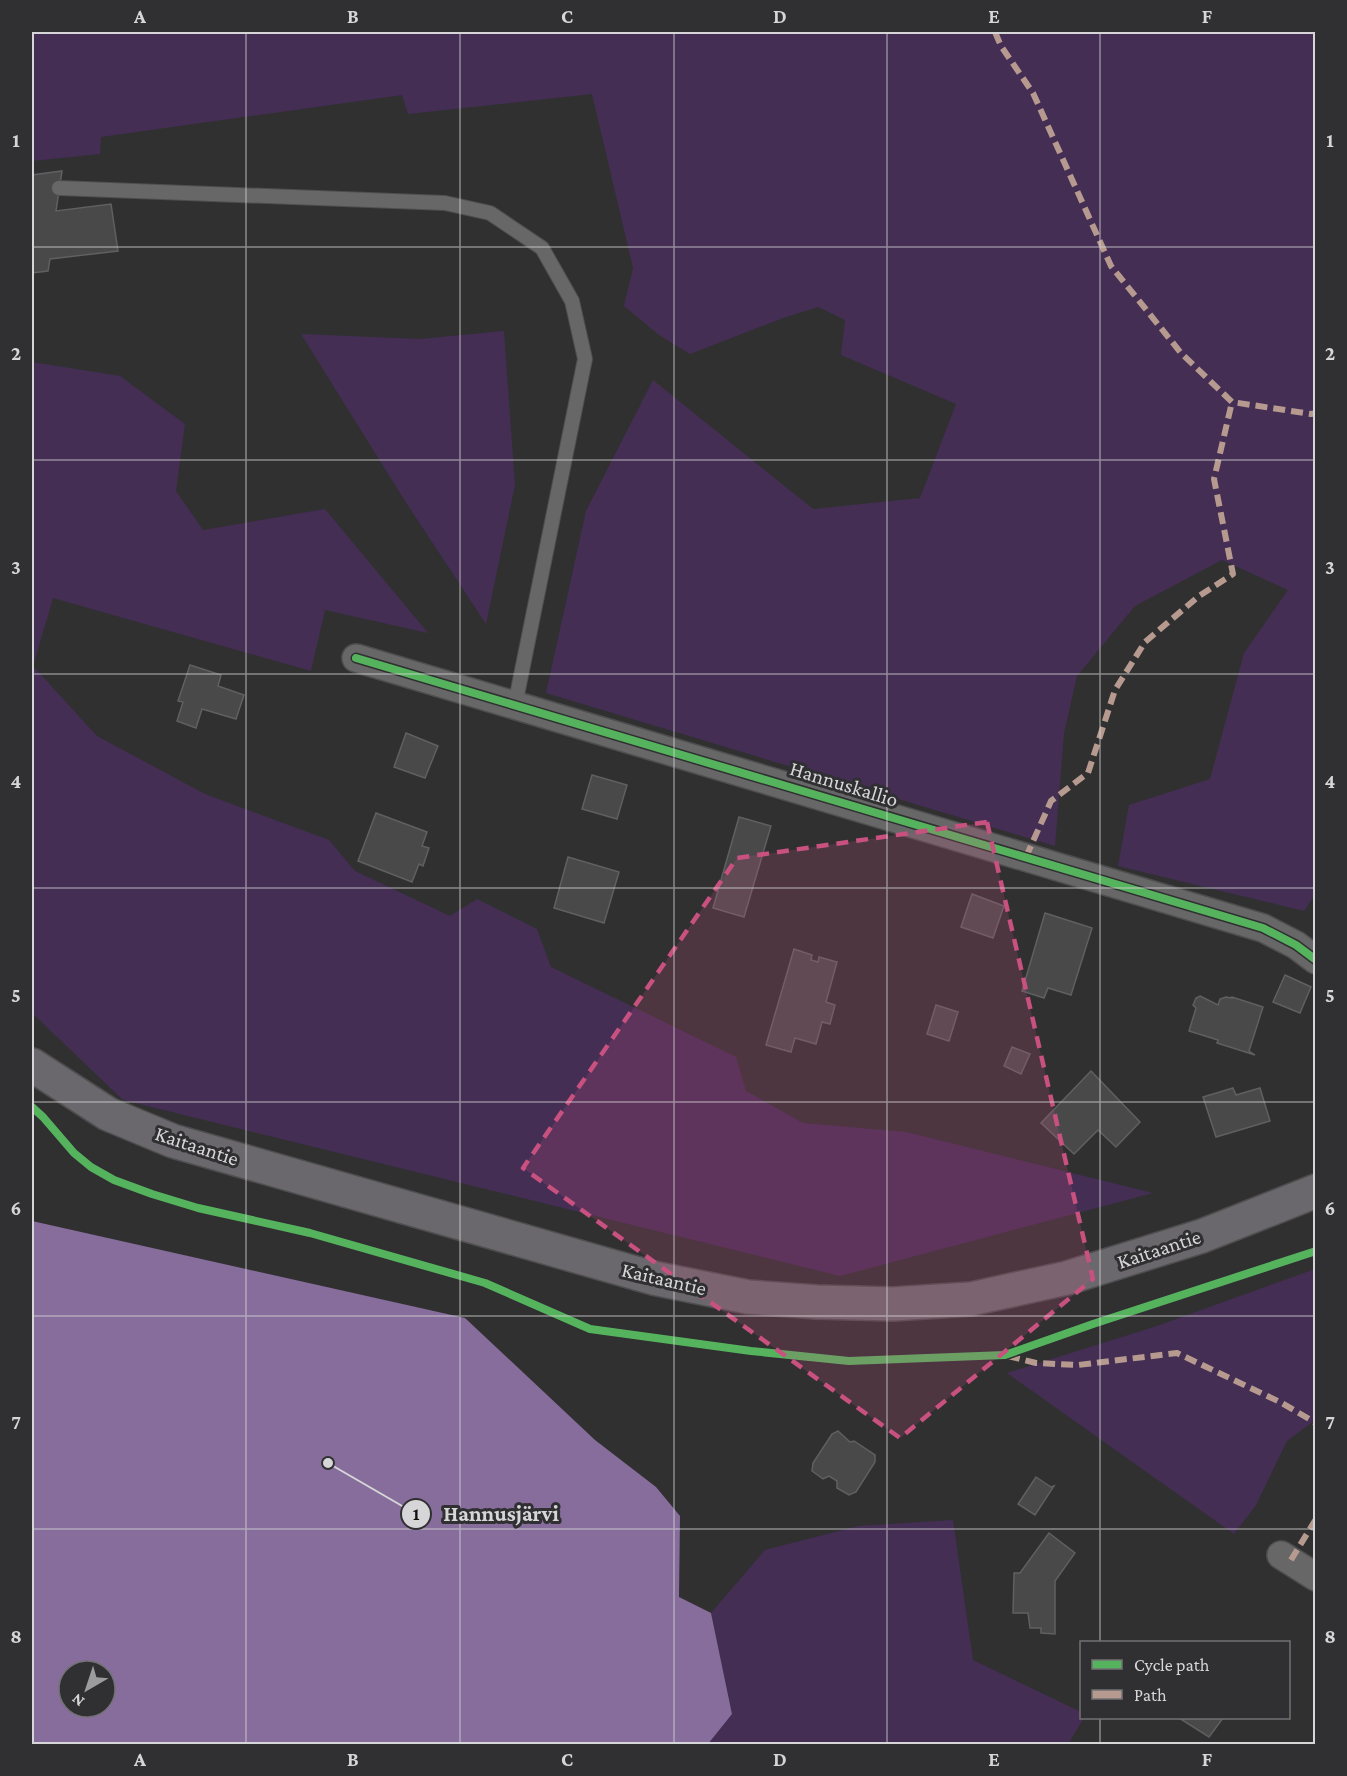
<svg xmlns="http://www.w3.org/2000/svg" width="1347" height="1776" font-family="'Crimson Pro',serif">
<rect width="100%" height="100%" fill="#303031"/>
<g fill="#442e54">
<path d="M32,32H1315L1316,893L1304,911L1118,866L1129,805L1210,779L1244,653L1288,590L1222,560L1135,606L1077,676L1064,733L1055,846L546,693L586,511L653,380L813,509L920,498L956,404L841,355L845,320L818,307L783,318L690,354L659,335L624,306L633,268L592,94L408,114L402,95L101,137L100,154L32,161Z"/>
<path d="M504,331L515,485L486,624L405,501L301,334L420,339Z"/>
<path d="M32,362L120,376L185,424L176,491L203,530L325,509L428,633L325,610L311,671L53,598L33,666L97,736L205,794L329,840L355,871L450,916L477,899L537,929L551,967L736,1057L746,1091L803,1123L906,1132L1153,1193L840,1276L123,1100L32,1013Z"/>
<path d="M1315,1269V1420L1287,1441L1256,1505L1234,1534L1007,1373L1157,1326Z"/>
<path d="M953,1520L973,1660L1081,1712L1082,1718H1084L1068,1744H708L732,1713L711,1613L765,1550L858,1526Z"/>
</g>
<path fill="#866d9c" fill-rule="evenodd" d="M32,1221L465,1318L595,1440L656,1487L680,1516L679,1597L711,1613L732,1714L708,1744H32ZM69,1671H105V1707H69Z"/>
<g fill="#49494a" stroke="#605f61" stroke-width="1.5">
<path d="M62,171L56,211L111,204L118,251L50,259L48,271L32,273V175Z"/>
<path d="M190,665L221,675L218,686L244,695L236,719L202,709L196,728L177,721L183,702L178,701Z"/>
<path d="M406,733L438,746L425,778L394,767Z"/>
<path d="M592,775L627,785L617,819L582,809Z"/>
<path d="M376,813L427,832L422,846L429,848L423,866L419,864L412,882L358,861Z"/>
<path d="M739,817L771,826L744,917L713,908Z"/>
<path d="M568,857L619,872L604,923L554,908Z"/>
<path d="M972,894L1004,906L993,938L961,927Z"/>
<path d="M1045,913L1092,928L1071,995L1048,988L1044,998L1022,991Z"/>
<path d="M794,949L812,955L811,960L818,962L819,957L837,962L826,1002L835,1005L830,1024L822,1022L816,1044L795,1038L791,1052L766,1045Z"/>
<path d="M1285,975L1311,987L1300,1013L1273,1002Z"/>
<path d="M1200,996L1218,1005L1220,999L1226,997L1232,998V997L1263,1007L1249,1051L1255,1055L1217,1043L1218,1040L1189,1031L1196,1008L1193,1005L1196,998Z"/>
<path d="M936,1005L958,1012L949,1041L927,1034Z"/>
<path d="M1012,1047L1030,1054L1021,1074L1004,1066Z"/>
<path d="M1091,1071L1140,1122L1116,1147L1098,1130L1074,1154L1041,1123Z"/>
<path d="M1233,1088L1236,1095L1260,1088L1270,1121L1216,1137L1203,1097Z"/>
<path d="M838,1431L850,1442L854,1441L875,1455V1462L856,1492L849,1495L837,1488V1481L829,1476L823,1479L812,1471L813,1463L832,1434Z"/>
<path d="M1036,1477L1051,1487L1054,1486L1035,1515L1018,1504Z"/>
<path d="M1049,1533L1075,1553L1055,1581V1634L1041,1633V1628H1030L1028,1613H1013L1014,1573H1020Z"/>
<path d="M1179,1718H1223L1209,1737Z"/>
</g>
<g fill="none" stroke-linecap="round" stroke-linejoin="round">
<g stroke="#4e4e4f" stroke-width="16">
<path id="service" d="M59,188L445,203L490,213L542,248L572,301L585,359L515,705"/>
</g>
<g stroke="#4e4e4f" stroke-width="30">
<g id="minor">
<path d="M356,658L1263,928L1296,945L1316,960"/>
<path d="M1281,1555L1316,1577"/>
</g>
</g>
<g stroke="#4e4e4f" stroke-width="36">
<path id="secondary" d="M32,1065L108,1114L173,1141L653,1278L748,1297L817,1302L893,1304L971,1299L1067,1278L1202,1236L1316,1191"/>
</g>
<use href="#service" stroke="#676768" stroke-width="14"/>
<use href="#minor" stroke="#676768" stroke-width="27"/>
<use href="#secondary" stroke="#6a686c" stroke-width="33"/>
<g stroke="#b69a8f" stroke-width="6" stroke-dasharray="12 6" stroke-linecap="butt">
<path d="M995,32L1001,46L1033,93L1111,266L1181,353L1232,402L1311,414L1316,413"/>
<path d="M1026,857L1051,801L1088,773L1115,690L1145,642L1199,596L1233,574L1214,479L1232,402"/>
<path d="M1008,1356L1036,1363L1078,1365L1177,1353L1280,1402L1316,1423"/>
<path d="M1291,1560L1316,1519"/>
</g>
<g stroke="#302f32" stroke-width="11">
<g id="cycleway">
<path d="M356,658L1263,928L1296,945L1316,960"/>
<path d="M32,1107L43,1117L74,1153L91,1167L114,1180L152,1194L198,1208L310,1233L485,1283L590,1329L751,1351L849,1361L1005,1355L1093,1324L1316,1251"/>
</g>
</g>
<use href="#cycleway" stroke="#56b35d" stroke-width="8"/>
</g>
<path fill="#c85180" fill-opacity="0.2" stroke="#c85180" stroke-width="4.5" stroke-dasharray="12 8" stroke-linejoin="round" d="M987,822L1093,1279L900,1438L523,1168L737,858Z"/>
<path fill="none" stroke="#d6d5d7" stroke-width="1.5" stroke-opacity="0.55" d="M246,32V1744M460,32V1744M674,32V1744M887,32V1744M1100,32V1642M32,247H1316M32,460H1316M32,674H1316M32,888H1316M32,1102H1316M32,1316H1316M32,1529H1316M1100,1718V1744"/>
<g text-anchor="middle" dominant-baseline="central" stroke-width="6" stroke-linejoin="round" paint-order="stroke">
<g font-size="21" fill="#d6d5d7" stroke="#302f32">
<text transform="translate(844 784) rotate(17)">Hannuskallio</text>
<text transform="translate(197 1146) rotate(18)">Kaitaantie</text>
<text transform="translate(1159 1249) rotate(-18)">Kaitaantie</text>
<text transform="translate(664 1279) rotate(13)">Kaitaantie</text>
</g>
</g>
<path fill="none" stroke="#d6d5d7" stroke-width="2" d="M328 1463L416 1514"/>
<g fill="#d6d5d7" stroke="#302f32" stroke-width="2">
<circle cx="328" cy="1463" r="6"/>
<circle cx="416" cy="1514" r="15"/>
</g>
<g font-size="18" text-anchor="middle" font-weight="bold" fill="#111">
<text x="416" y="1520">1</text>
</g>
<g font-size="22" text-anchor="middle" font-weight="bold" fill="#d6d5d7" stroke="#302f32" stroke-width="6" stroke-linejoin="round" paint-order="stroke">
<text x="501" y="1521">Hannusjärvi</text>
</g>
<rect width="1347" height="1776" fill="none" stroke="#302f32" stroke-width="66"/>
<rect x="1080" y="1641" width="210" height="78" fill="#302f32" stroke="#727174" stroke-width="1.5"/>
<rect x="1092" y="1660" width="30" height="9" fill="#56b35d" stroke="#727174" stroke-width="1.5"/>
<text x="1134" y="1671" font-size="18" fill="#d6d5d7">Cycle path</text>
<rect x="1092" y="1690" width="30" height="9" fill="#b69a8f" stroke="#727174" stroke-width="1.5"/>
<text x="1134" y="1701" font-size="18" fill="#d6d5d7">Path</text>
<g transform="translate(87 1689) rotate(219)"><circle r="28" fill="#302f32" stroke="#727174" stroke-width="1.5"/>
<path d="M0-4.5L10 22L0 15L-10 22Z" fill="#9c9b9d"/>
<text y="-9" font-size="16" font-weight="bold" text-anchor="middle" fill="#d6d5d7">N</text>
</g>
<rect x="33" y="33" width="1281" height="1710" fill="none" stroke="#d6d5d7" stroke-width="2"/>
<g font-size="20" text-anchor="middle" font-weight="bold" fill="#d6d5d7">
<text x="140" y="23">A</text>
<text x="353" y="23">B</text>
<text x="567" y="23">C</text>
<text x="780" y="23">D</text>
<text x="994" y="23">E</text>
<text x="1207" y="23">F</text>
<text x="16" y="147">1</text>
<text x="1330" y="147">1</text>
<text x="16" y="360">2</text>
<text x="1330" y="360">2</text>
<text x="16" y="574">3</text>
<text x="1330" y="574">3</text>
<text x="16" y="788">4</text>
<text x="1330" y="788">4</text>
<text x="16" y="1002">5</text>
<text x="1330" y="1002">5</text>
<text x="16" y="1215">6</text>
<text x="1330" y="1215">6</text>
<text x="16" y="1429">7</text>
<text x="1330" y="1429">7</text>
<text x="16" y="1643">8</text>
<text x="1330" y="1643">8</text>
<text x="140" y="1766">A</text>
<text x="353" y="1766">B</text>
<text x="567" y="1766">C</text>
<text x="780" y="1766">D</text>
<text x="994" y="1766">E</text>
<text x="1207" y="1766">F</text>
</g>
</svg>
